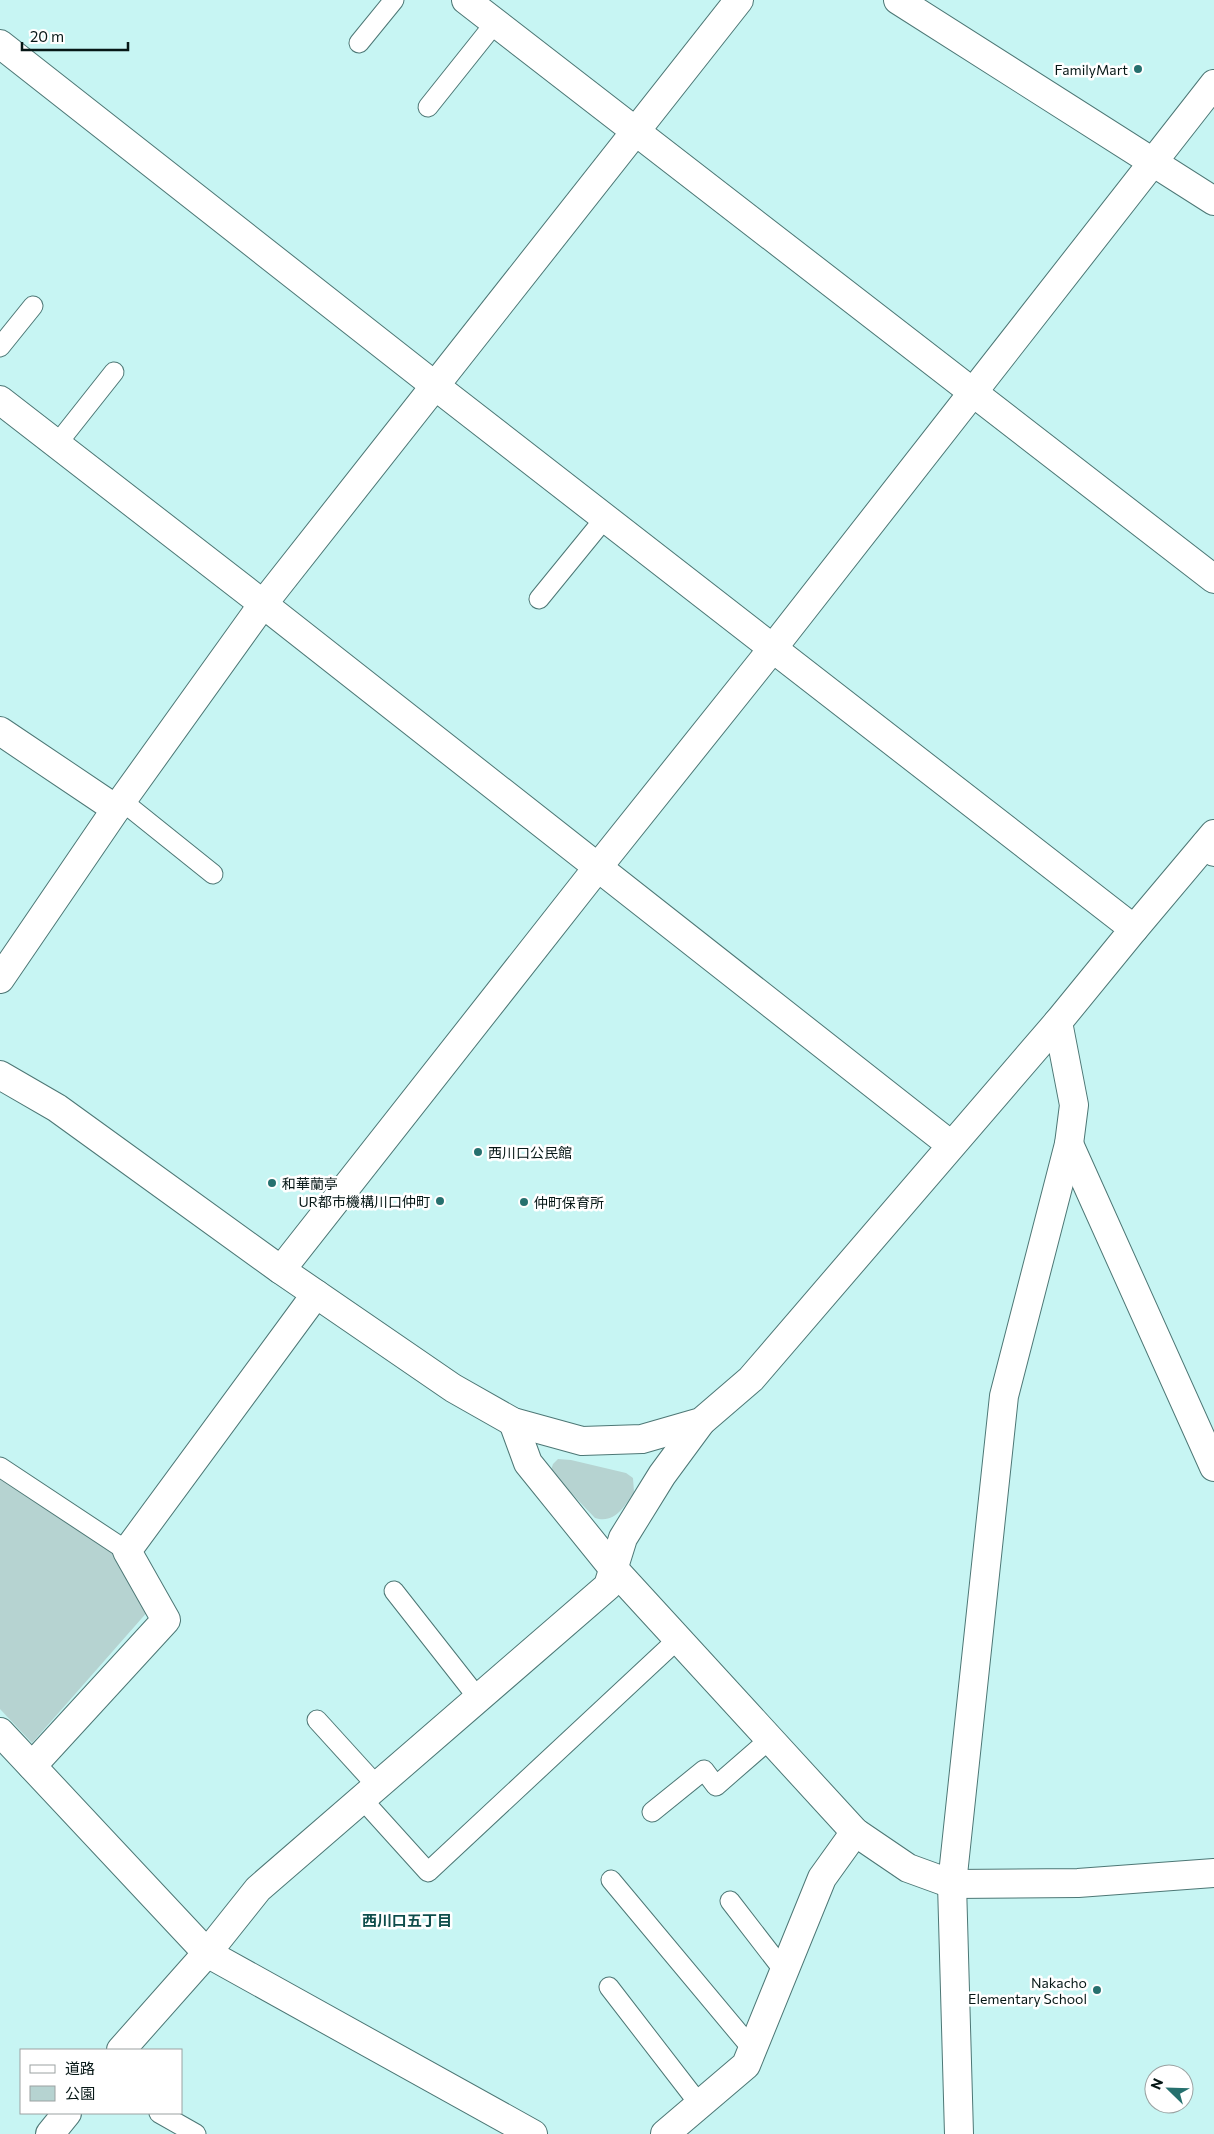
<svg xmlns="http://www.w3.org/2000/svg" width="1214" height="2134" font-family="Commissioner,'Noto Sans JP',sans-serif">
<rect width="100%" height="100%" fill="#c7f5f3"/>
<g fill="#b6d3d1">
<path d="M558,1459L571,1460L626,1473L633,1478L634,1492C624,1507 615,1524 595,1518L554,1475L551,1470L553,1464Z"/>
<path d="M0,1473L119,1554L149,1610L32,1743L0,1709Z"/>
</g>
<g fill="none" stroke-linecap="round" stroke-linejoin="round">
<g stroke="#4d7775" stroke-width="21">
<g id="lane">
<path d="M359,43L394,0"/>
<path d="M428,107L495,23"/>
<path d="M0,347L33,306"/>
<path d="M57,444L114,372"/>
<path d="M539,599L605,518"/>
<path d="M122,801L213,874"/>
<path d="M0,1467L127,1551"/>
<path d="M394,1591L478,1698"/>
<path d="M317,1720L377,1786"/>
<path d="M362,1799L428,1872L678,1639"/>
<path d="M652,1812L704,1770L716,1786L770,1739"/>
<path d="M611,1880L753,2050"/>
<path d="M730,1901L784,1971"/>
<path d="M609,1987L700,2105"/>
<path d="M159,2113L196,2134"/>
</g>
</g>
<g stroke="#4d7775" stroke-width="30">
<g id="street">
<path d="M466,0L1214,579"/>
<path d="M0,400L263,604L951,1145"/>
<path d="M0,731L116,809"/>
<path d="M1134,929L1214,834"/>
<path d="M1069,1144L1214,1467"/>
<path d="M281,1270L598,867L773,648L1214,84"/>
<path d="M513,1422L528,1463L612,1567L855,1832L908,1868L952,1884L1078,1883L1214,1873"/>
<path d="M0,1732L207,1953L533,2134"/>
<path d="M32,1766L166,1620L127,1551L316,1294"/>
<path d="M121,2050L207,1953L258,1889L608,1586L623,1538L662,1475L701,1422"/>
<path d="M50,2134L67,2113"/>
<path d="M665,2134L746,2065L822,1878L855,1832"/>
</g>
</g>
<g stroke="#4d7775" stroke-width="30">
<g id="secondary">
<path d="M898,0L1214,201"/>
<path d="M0,44L434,385L1134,929L1058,1022L751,1379L701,1422L642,1439L582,1441L513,1422L453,1388L281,1270L57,1108L0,1075"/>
<path d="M1205,845L1214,852"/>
<path d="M0,979L116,809L263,604L739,0"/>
<path d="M959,2134L952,1884L1004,1396L1069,1144L1074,1105L1058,1022"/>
</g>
</g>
<use href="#lane" stroke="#fff" stroke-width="19"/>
<use href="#street" stroke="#fff" stroke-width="28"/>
<use href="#secondary" stroke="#fff" stroke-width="28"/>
</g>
<g fill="#26706e" stroke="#fff" stroke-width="2">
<circle cx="1138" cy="69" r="5"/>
<circle cx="478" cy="1152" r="5"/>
<circle cx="272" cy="1183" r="5"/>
<circle cx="440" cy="1201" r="5"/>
<circle cx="524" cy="1202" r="5"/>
<circle cx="1097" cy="1990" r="5"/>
</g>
<g text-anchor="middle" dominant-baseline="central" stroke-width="5" stroke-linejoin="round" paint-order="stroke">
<g font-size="14" fill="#061716" stroke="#fff" text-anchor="end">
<text x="1128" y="69">FamilyMart</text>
<text x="488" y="1152" text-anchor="start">西川口公民館</text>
<text x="282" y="1183" text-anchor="start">和華蘭亭</text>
<text x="430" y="1201">UR都市機構川口仲町</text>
<text x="534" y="1202" text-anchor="start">仲町保育所</text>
<text x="1087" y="1982">Nakacho<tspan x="1087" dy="16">Elementary School</tspan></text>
</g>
<g font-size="15" font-weight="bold" fill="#0e4d4b" stroke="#fff">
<text x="407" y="1920">西川口五丁目</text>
</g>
</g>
<rect x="20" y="2049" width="162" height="65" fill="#ffffff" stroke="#9ba2a2"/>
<rect x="30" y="2065" width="25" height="8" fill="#ffffff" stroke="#9ba2a2"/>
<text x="65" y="2074" font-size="15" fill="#061716">道路</text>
<rect x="30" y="2086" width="25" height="15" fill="#b6d3d1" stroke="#9ba2a2"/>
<text x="65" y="2099" font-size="15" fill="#061716">公園</text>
<g transform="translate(1169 2089) rotate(293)"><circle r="24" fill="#ffffff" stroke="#9ba2a2"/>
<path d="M0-4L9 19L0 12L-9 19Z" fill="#26706e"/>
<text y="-8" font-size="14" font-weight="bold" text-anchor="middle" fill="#061716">N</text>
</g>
<path d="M22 42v8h106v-8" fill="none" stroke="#061716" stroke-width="2.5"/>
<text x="30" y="42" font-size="15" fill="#061716" stroke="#ffffff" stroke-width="4" paint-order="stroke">20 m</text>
</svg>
